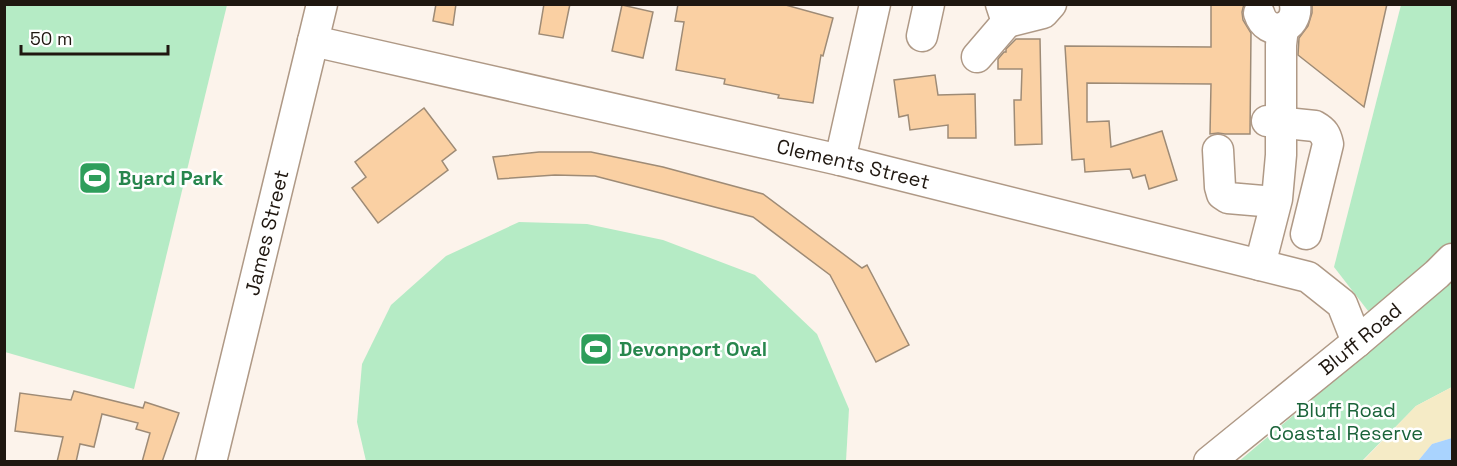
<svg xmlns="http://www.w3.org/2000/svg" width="1457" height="466" font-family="'Space Grotesk',sans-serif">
<rect width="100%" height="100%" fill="#fcf3eb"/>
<g fill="#b5ebc5">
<path d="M4,5H227L134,389L5,352Z"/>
<path d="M1401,5H1452V243L1372,316L1334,267Z"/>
<path d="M519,222L587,224L663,240L755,275L817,334L849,409L846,461H366L357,422L362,364L391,305L446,256Z"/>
<path d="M1452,272V387L1416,406L1362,461L1238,462L1386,337Z"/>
</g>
<path fill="#f5ebc6" d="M1452,387V438L1432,444L1418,461L1362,462L1416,406Z"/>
<path fill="#a9d3fe" d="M1452,438V461H1418L1432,444Z"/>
<g fill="#fad0a3" stroke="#9e8b76" stroke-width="1.5">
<path d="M436,4H456L453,25L433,21Z"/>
<path d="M544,4H570L563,38L539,34Z"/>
<path d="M678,4H782L833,18L823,56L821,55L813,103L778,98L779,95L724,84L725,79L676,70L684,22L675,21Z"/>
<path d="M1211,4H1244L1242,12L1243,20L1251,33L1250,134H1225L1218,133L1210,134L1211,84L1087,83V122L1109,121L1111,147L1162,131L1177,180L1149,189L1145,175L1133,178L1130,169L1085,172L1084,159L1072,160L1065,46L1211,47Z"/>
<path d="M1312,4H1387L1364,107L1298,55L1299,38L1308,26L1312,13Z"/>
<path d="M622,5L653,12L643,58L612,51Z"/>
<path d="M1016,39H1040L1042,144L1015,145L1014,100H1021L1022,69H998V59L1004,52H1006V49Z"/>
<path d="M935,75L938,95L975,94L976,138H948V125L910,130L908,115L899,117L894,80Z"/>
<path d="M424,108L456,150L442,161L448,170L378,223L352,188L366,177L355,162Z"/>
<path d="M539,152H591L663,167L763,194L862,268L867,265L909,345L876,362L830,275L753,217L595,176L555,175L498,179L493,157Z"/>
<path d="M74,391L143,408L145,402L179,413L162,462H142L150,433L136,429L138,423L102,414L94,447L80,444L76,462H57L63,437L15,431L20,393L71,400Z"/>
</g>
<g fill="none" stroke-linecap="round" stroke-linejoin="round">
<g stroke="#af9986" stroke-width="33">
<g id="minor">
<path d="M1259,13C1267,39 1299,30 1295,4"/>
<path d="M1007,22L1043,13L1051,4"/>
<path d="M922,36L929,4"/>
<path id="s1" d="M313,41L840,160L1308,277L1342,304L1357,342"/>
<path d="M977,57L1007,22L1001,4"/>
<path d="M1267,121L1315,126C1324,131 1326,135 1328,144L1306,234"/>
<path d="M1218,150L1220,187L1222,194L1228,198L1263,201"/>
<path d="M840,160L875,4"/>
<path d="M1260,265L1277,199L1281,155V45L1283,28"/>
<path id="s2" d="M211,462L322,4"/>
<path id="s3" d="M1209,462L1357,342L1437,274L1452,259"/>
</g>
</g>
<use href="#minor" stroke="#fff" stroke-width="30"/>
</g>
<defs>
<g id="stadium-square" transform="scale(1.725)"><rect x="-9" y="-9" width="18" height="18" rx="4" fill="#2e9e5b" stroke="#fff"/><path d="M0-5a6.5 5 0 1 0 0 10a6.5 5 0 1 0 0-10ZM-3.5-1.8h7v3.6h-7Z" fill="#fff"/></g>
</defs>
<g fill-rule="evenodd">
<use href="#stadium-square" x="95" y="178"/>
<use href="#stadium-square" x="596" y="349"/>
</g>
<g text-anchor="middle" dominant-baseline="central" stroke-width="5" stroke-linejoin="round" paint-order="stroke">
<g font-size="20" fill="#1f1710" stroke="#fff">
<text stroke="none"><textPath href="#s1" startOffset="554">Clements Street</textPath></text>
<text stroke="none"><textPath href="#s2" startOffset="236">James Street</textPath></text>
<text stroke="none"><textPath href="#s3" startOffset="195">Bluff Road</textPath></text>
</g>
<g font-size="20" font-weight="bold" fill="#27864d" stroke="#fff" text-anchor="start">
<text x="118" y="178">Byard Park</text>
<text x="619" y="349">Devonport Oval</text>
</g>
<g font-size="20" fill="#1a6339" stroke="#fff">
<text x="1346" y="410">Bluff Road<tspan x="1346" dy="23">Coastal Reserve</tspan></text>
</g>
</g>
<rect width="1457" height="466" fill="none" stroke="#1f1710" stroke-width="12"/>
<path d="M21 45v9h147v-9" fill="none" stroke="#1f1710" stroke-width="3"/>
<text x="30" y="45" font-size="18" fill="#1f1710" stroke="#ffffff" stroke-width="4.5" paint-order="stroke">50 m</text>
</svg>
